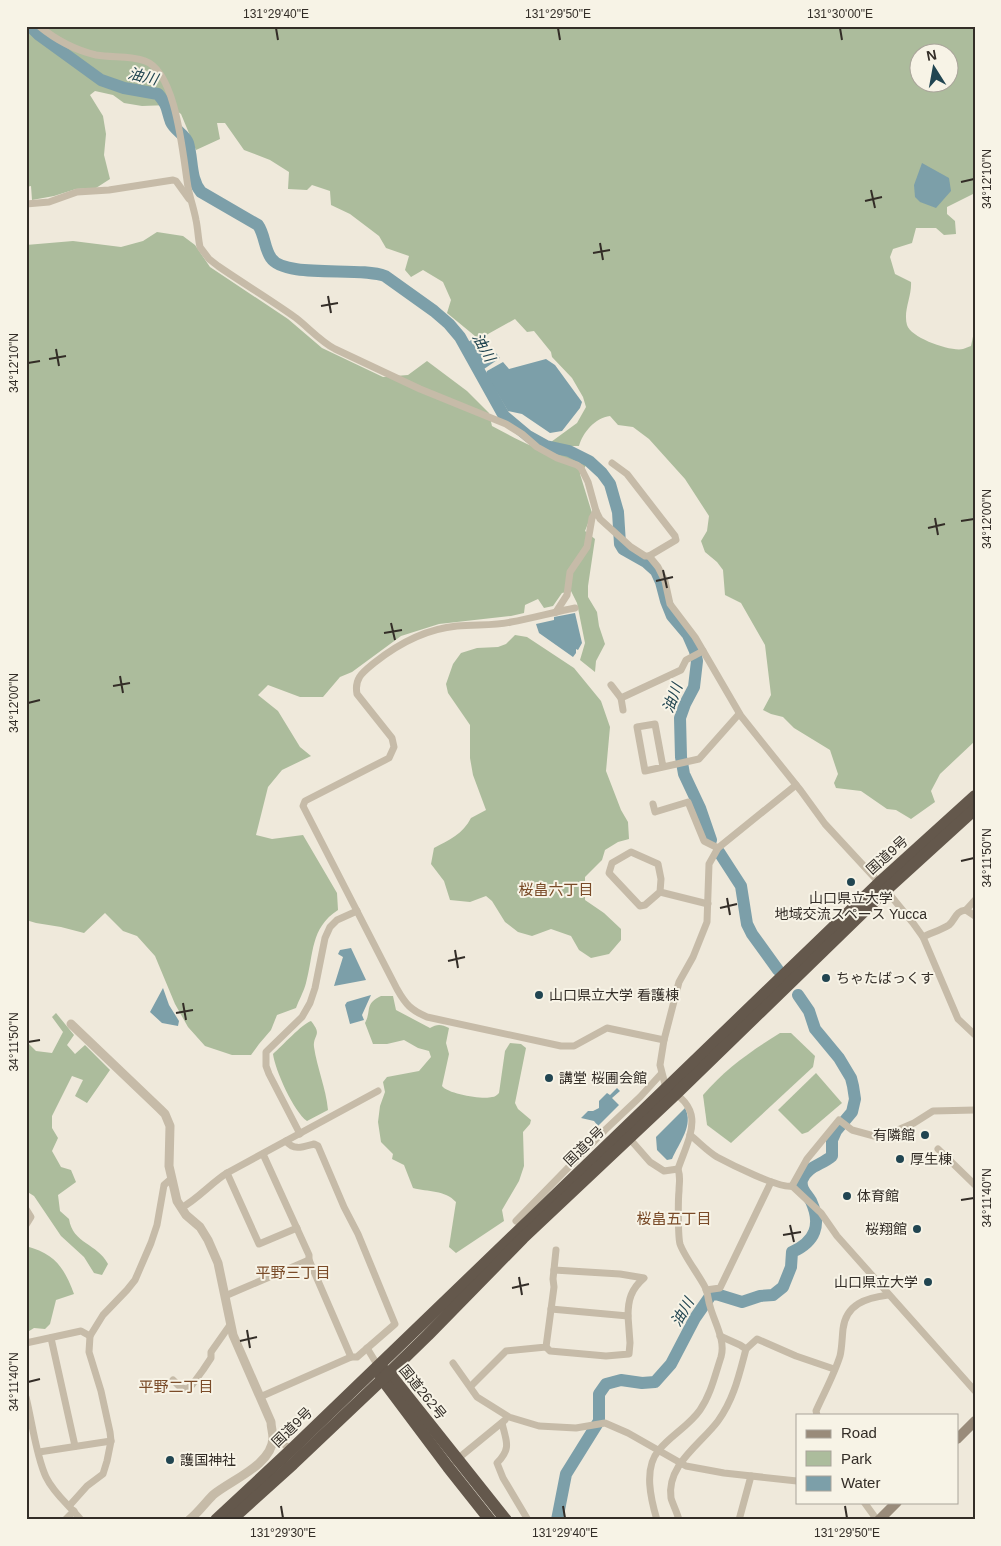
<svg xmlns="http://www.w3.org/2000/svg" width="1001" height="1546" font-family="Arial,'Noto Sans JP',sans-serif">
<rect width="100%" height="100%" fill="#efe9db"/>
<g fill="#acbc9c" fill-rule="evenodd">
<path d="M26,26H975V193L947,207V214L955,221L956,234L944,235L936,228H916L912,243L893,249L890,257L895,274L911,282C912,296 903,311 907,325C911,338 951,352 963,349C966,348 968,347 971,346L975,327V741L940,774L931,791L935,802L911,819L896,810L887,809L861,791L836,788L834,783L838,774L830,750L794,728L783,717L771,714L763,710L771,695L765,645L741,603L725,595L723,570L717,562L705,552L701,541L707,531L709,516L685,479L649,439L633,427L618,425L610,416C595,418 583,432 579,446H567L551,442L577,423L586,407L583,397L572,378L552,357L551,352L534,331L527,332L515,319L488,334L481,341L447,313L451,300L443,282L423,270L411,277L405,270L409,256L386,248L379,236L350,214L331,205L330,191L312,185L307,190L288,189L289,172L270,160L244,150L225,123H217L220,139L196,150L181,114L169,105L142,106L124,103L113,95L95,91L90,95L103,116L106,134L104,155L110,179L96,188L76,189L54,196L32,200L31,186L26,187ZM918,52H948V82H918Z"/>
<path d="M157,232L183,236L195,245L210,267L288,319L322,348L383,377L408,375L427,361L467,391L489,413L492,426C506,433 520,442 535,447C554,454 569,451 587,464L580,474L592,513L585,531L595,539L588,586V597L597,612L599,626L605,644L596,661L595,672L580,660L585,643L577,603L571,591L562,593L553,606L544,608L538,599L525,605L524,613L511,616L439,624L401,636L352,672L340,677L323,697H300L268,685L258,695L278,711L300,747L311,756L282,770L268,787L256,835L272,839L303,835L337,893L338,910C310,928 314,954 306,983C304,991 299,1000 296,1008L277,1015L271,1030L259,1044L251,1055H232L205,1046L188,1027L175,1004L155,956L137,936L123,931L105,913L84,933L61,927L36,923L26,920V245L73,241L121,247L143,241Z"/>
<path d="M515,635L527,637L574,668L601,701L610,727L606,771L621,810L628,822L629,839L618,842L605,850L602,860L585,877V900L604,913L621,929V940L609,954L591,958L579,950L571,936L551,929L532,936L518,932L505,922L492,901L486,896L470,902L450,900L444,881L431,864L434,848C449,840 463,834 471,818L486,810L473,775L470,758V725L448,693L446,684L453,664L461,653L477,648L498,647L506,644Z"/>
<path d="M381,996H393L396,1010L430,1028C437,1024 441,1024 449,1028L446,1043L449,1054L442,1086C448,1094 483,1100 492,1097C495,1097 497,1095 499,1093L505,1051L510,1043L521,1044L526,1048L515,1103L518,1109L531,1120L530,1124L523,1132L524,1166L519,1181L502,1210L504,1221L456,1253L449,1247L456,1202C445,1190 428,1192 413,1188L404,1165L392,1159L393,1154L381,1142L378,1122L380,1106L385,1092L383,1082L387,1077L419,1071L431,1057L429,1051L418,1048L404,1040L387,1044H373L365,1023C372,1010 364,1004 381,996Z"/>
<path d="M56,1013L74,1035L67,1045L75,1054L85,1045L110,1070L87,1103L75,1096L83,1080L72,1076L52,1116V1128L58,1138L52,1151L61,1167L71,1170L76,1182L58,1195L60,1211L69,1219C73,1244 97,1243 108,1264L102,1275L94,1273L84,1257L61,1236L34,1196L26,1191V1041L36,1051L52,1053L63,1032L52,1017Z"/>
<path d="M311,1021C323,1036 313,1034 314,1047C317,1068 326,1088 328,1110L307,1121C294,1112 275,1070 273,1054C282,1046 302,1024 311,1021Z"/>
<path d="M780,1033H791L815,1056L813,1067L731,1143L707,1125L703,1095C725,1069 751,1051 780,1033Z"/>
<path d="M816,1073L842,1103L808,1132L802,1134L778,1110Z"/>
<path d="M26,1246C55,1254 64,1267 74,1294L56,1300L50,1324L45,1329L34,1328L26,1333Z"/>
</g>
<g fill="#7c9fa9">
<path d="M922,163L949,178L951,191L936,208L920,202L915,197L914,185Z"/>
<path d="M473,339L496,353L500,358L484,369L468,342Z"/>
<path d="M546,359L555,365L582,402L580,408L562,431L550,433L522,414L508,411L486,374L487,371L503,362L509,369Z"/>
<path d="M575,613L582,643L578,650L576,649V653L573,657L539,633L536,624L554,620V617Z"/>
<path d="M351,948L366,980L334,986L343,957L338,954L340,950Z"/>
<path d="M163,988L169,1005L179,1021L178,1026L162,1023L150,1012Z"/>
<path d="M371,995L362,1015L364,1020L350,1024L345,1005L347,1002Z"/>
<path d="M617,1088L620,1091L612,1098L619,1105L598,1126L594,1121L581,1118L588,1111H593L599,1108V1101L607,1093L610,1095Z"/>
<path d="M685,1108C694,1125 679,1143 672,1159L667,1160L657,1150L656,1137Z"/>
</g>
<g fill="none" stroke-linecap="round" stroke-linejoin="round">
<g stroke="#7c9fa9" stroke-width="12">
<path d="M30,26L39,35L101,80L124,88L158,94C169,107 166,109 171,122C175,131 185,134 188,143C193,160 190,179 201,192L258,225C265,235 264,248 271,258C285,279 360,266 385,276L434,311L449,324L460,337L504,416L528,436L546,446L569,451L589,461L602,473L610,484L618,512L620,544L623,549L646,562L656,571L661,582L666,601L672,616L688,635L695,651L697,661L694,687L685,704L680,718L681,757L684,774L700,808L711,840"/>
<path d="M719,852L741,886L747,924L752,934L778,970"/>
<path d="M557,1520L566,1474L599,1421V1394L606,1384L621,1380L642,1383L655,1382L671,1364L695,1318L711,1295L716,1294L742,1302L760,1296L773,1295L783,1287L791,1267L792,1252C815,1242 822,1225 811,1201C807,1194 800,1189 802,1180C807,1166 822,1165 832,1156V1140L836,1131L852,1112L855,1099L853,1086L851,1078L839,1058L815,1029L809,1011L798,995"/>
</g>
<g stroke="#c6bba8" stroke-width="7">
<path d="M39,26C56,40 75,50 96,55C113,58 129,55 145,61C177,72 183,158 188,187C190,198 194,209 196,220C198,229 198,238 200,247L209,259L218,266C244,284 271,300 296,318C309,328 320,341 335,349L420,389L506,424L522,434L537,447L557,458L577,465L581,468L588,482L596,511L600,519L631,547L645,556H649L658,567L665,581L670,604L695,637L741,716L801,791L825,824L886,890L913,923L923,937L958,1019L975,1035"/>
<path d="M26,204L49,202L77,192L109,190L173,180L176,181L189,199"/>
<path d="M612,463L627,474L675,536L676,540L649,556"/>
<path d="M575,608C554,612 533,618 511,622C494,626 475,624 457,626C425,629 399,643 374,663C363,672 354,678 357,694L392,738L394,747L389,758L305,801L303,806L397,989C406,1005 411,1010 427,1017L561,1046H574L607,1028L664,1040"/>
<path d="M556,612L567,595L570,572L587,547L592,518L596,511"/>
<path d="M611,685L621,698L681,670L686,660L703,651"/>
<path d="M621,698L623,710"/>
<path d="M663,767L655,724L637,727L645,771L699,759L739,714"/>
<path d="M653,804L655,812L688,802L704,841L718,848"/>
<path d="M660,892L661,879L658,864L631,852L612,863L609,873L640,906L645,905L660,892L708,904"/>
<path d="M966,910L975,916"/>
<path d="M923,937C931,933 941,930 949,925C956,919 955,911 966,910L975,900"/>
<path d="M300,1134L269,1074L266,1066V1052L302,1017L310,1003L315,988L325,938L330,927L337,920L357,911"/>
<path d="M690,1135C699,1142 707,1151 717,1157C730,1164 780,1189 792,1186"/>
<path d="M629,1138L650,1162L664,1171L678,1169"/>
<path d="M938,1149L975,1185"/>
<path d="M263,1154L309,1255V1260L351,1357H357L395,1324L358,1234L344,1207L318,1146L314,1144C303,1147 294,1151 286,1141"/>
<path d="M227,1173L259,1244L297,1228"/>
<path d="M792,1186L821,1213L837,1236L975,1391"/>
<path d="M792,1186L807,1159L839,1120L852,1130L874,1136L893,1132L914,1123L933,1111L975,1110"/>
<path d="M181,1208C198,1199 211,1183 227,1173L378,1091"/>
<path d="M26,1209L31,1217L26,1225"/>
<path d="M516,1221L605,1130L640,1097L661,1074"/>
<path d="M706,1290L720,1288L771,1182"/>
<path d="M225,1296L309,1260"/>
<path d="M551,1309L628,1316C628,1300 631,1289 644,1278L620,1274L554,1270"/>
<path d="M51,1338L75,1446"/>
<path d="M26,1343L81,1331L90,1336"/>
<path d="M546,1347L550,1351L606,1356L629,1354L630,1343L628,1316"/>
<path d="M367,1348L378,1366"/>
<path d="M746,1349L757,1339L796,1356L834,1369"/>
<path d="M453,1363L477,1397L509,1417L539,1426L576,1428L605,1423L628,1433L686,1466L724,1473L797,1481"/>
<path d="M173,1380L181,1388L187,1389L192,1385L203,1370L211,1358V1352L230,1325"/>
<path d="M471,1386L506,1351L546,1347L554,1287L553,1279L556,1250"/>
<path d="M26,1397C32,1421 36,1456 46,1477C54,1494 70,1506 81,1520"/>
<path d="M260,1397L351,1357"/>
<path d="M817,1415L816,1411C824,1393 834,1375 840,1356C842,1348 842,1338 843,1329C846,1304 866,1298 888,1295"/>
<path d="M502,1423C506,1441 512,1448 497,1463L503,1478L528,1520"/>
<path d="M273,1437L277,1438L291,1450"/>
<path d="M39,1452L111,1441"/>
<path d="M455,1461L505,1420"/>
<path d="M864,1502L877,1520"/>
<path d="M70,1505L87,1486L103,1474L107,1461L111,1441L110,1432L101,1391L89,1352L90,1336L103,1315L127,1290L135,1280L151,1243L157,1225L164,1185L171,1179"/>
<path d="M65,1520L74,1511"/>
<path d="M657,1520C651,1500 643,1468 659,1450C671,1435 689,1426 700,1410C711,1394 715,1375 721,1357C726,1340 714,1322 710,1306C708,1300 708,1293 705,1287C699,1275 684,1256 680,1244C678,1237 678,1200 679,1191C679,1182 681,1178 678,1169C690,1135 707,1109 666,1088L660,1065L664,1040L679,982L693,957L707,922L709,864L718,848L796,785"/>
<path d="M679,1520C677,1512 673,1505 671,1498C666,1465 701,1444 718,1421C734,1399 739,1375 746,1349L740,1345L720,1336"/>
<path d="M739,1520L751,1476"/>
</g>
<path stroke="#c6bba8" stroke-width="9" d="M71,1024L160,1109L165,1114L170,1126L169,1166L177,1201L186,1215L200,1227L208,1240L218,1263L233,1335L271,1422C271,1427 273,1433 273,1438C272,1465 231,1480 213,1495C205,1503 198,1513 189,1520"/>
<g stroke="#998b7a" stroke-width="10">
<path d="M957,1439L975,1421"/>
<path d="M879,1520L897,1502"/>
</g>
<g stroke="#64584c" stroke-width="12">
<path d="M382,1369L389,1373L506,1520"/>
<path d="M379,1371L382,1379L448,1467L490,1520"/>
<path d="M216,1520L291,1450L879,883L975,796"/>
<path d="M231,1520L293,1464L389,1373L428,1335L523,1238L677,1093L886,890L975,809"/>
</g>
</g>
<path fill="none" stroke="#332d27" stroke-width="2" d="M276,28L278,40M558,28L560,40M840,28L842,40M961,182L974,179M871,190L875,208M865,201L882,197M600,243L603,260M593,253L610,250M328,296L331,313M321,306L338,303M56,349L59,366M49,359L66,356M28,363L40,361M935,518L938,535M961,521L974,519M928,528L945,524M663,570L667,588M656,581L673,577M391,623L395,640M384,633L402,630M120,676L123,693M113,686L130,683M28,703L40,700M961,861L974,858M727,898L730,915M720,908L737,904M455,950L458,968M448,961L465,957M183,1003L186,1020M176,1013L193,1010M28,1042L40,1040M961,1200L974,1198M790,1225L794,1242M783,1235L801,1232M519,1277L522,1295M512,1288L529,1284M247,1330L250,1348M240,1341L257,1337M28,1382L40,1379M281,1506L283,1518M563,1506L565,1518M845,1506L847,1518"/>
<g fill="#214551" stroke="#f7f3e6" stroke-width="2">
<circle cx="851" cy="882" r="5"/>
<circle cx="826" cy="978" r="5"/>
<circle cx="539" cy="995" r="5"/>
<circle cx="549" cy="1078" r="5"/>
<circle cx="925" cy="1135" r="5"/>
<circle cx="900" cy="1159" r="5"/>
<circle cx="847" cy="1196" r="5"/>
<circle cx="917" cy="1229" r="5"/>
<circle cx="928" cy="1282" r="5"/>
<circle cx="170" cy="1460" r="5"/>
</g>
<g text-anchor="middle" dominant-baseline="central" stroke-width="4" stroke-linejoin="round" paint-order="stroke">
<g font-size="14" fill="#332d27" stroke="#f7f3e6">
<text transform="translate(887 855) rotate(-42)">国道9号</text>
<text transform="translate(584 1146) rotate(-44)">国道9号</text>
<text transform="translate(423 1392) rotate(51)">国道262号</text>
<text transform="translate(292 1427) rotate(-44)">国道9号</text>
</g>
<g font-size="14" fill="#332d27" stroke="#f7f3e6" text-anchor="start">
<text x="851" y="898" text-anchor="middle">山口県立大学<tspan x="851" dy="16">地域交流スペース Yucca</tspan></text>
<text x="836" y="978">ちゃたばっくす</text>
<text x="549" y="995">山口県立大学 看護棟</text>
<text x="559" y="1078">講堂 桜圃会館</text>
<text x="915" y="1135" text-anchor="end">有隣館</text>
<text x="910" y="1159">厚生棟</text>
<text x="857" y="1196">体育館</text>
<text x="907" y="1229" text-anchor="end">桜翔館</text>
<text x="918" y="1282" text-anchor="end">山口県立大学</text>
<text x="180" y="1460">護国神社</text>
</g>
<g font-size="15" font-style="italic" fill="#214551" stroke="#f7f3e6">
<text transform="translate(143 76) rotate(14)">油川</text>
<text transform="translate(484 347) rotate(61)">油川</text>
<text transform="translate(672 698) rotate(-70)">油川</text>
<text transform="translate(682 1312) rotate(-60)">油川</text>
</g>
<g font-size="15" fill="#7a4b28" stroke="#f7f3e6">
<text x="556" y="889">桜畠六丁目</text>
<text x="674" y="1218">桜畠五丁目</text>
<text x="293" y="1272">平野三丁目</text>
<text x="176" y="1386">平野二丁目</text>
</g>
</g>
<rect width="1001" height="1546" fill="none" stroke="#f7f3e6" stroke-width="55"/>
<rect x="796" y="1414" width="162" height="90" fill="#f7f3e6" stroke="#a9a49a"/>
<rect x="806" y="1430" width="25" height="8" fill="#998b7a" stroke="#a9a49a"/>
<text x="841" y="1438" font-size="15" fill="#332d27">Road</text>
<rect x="806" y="1451" width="25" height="15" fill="#acbc9c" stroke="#a9a49a"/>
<text x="841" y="1464" font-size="15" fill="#332d27">Park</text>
<rect x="806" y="1476" width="25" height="15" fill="#7c9fa9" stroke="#a9a49a"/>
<text x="841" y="1488" font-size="15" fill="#332d27">Water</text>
<g transform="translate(934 68) rotate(349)"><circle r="24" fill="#f7f3e6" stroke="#a9a49a"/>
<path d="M0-4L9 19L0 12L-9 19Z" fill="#214551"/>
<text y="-8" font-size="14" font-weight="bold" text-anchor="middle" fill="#332d27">N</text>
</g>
<rect x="28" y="28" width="946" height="1490" fill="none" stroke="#332d27" stroke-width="2"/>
<g font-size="12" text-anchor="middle" fill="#332d27">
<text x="276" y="18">131°29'40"E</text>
<text x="558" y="18">131°29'50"E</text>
<text x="840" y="18">131°30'00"E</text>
<text transform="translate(987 179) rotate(-90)" y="4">34°12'10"N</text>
<text transform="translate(14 363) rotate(-90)" y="4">34°12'10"N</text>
<text transform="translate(987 519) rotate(-90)" y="4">34°12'00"N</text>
<text transform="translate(14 703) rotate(-90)" y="4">34°12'00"N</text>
<text transform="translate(987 858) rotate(-90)" y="4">34°11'50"N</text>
<text transform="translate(14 1042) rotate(-90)" y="4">34°11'50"N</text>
<text transform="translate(987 1198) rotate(-90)" y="4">34°11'40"N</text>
<text transform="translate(14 1382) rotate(-90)" y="4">34°11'40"N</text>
<text x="283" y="1537">131°29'30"E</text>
<text x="565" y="1537">131°29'40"E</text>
<text x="847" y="1537">131°29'50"E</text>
</g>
</svg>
